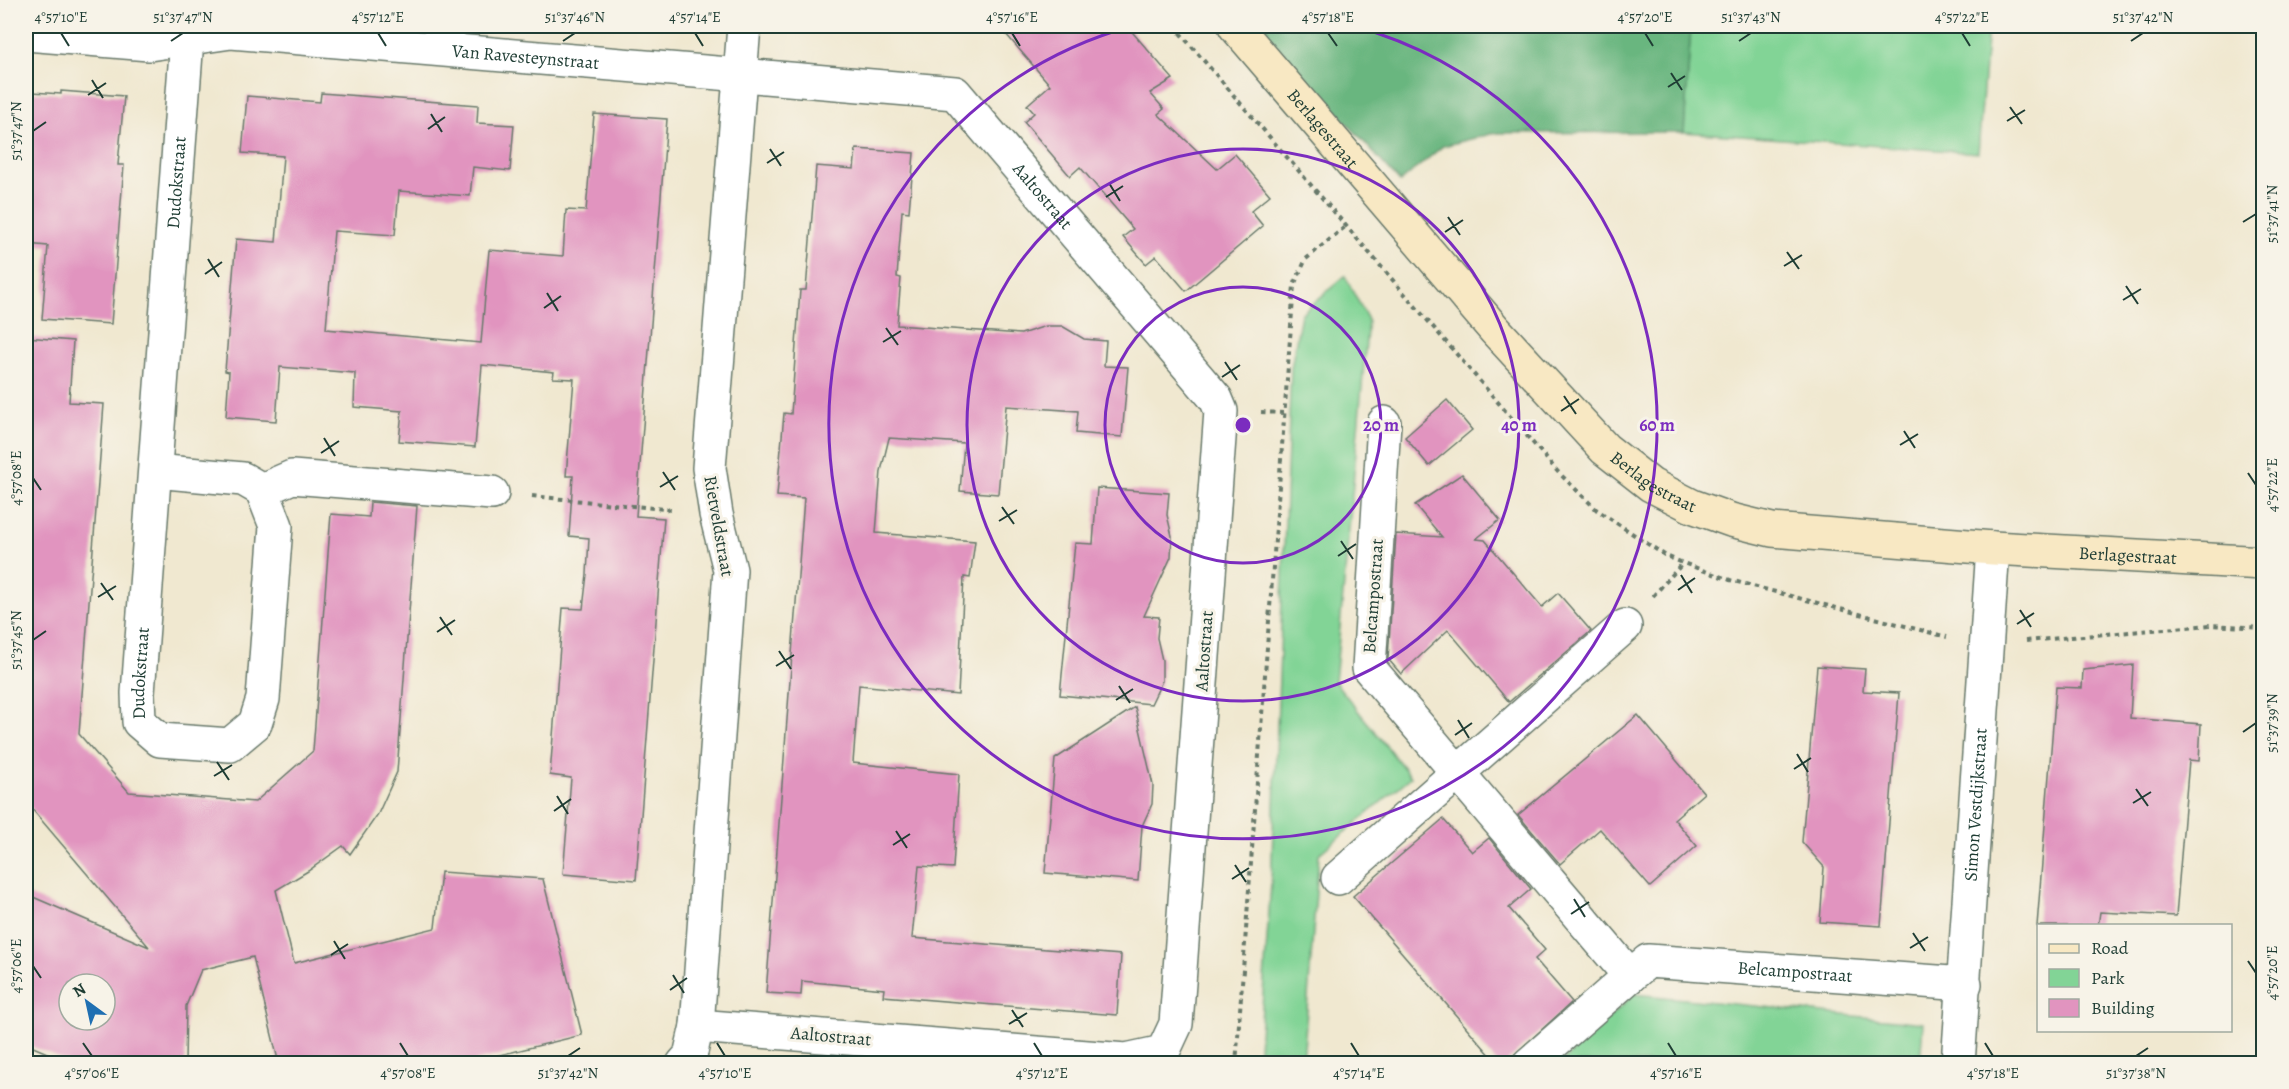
<svg xmlns="http://www.w3.org/2000/svg" width="2289" height="1089" font-family="Alegreya,serif">
<rect width="100%" height="100%" fill="#f7f3e8"/>
<filter id="ink" filterUnits="userSpaceOnUse"><feTurbulence type="fractalNoise" baseFrequency=".0167" numOctaves="2"/><feDisplacementMap in="SourceGraphic" scale="12" xChannelSelector="R" yChannelSelector="G"/><feConvolveMatrix kernelMatrix="1 2 1 2 8 2 1 2 1" color-interpolation-filters="sRGB"/></filter>
<filter id="wash" filterUnits="userSpaceOnUse"><feTurbulence type="fractalNoise" baseFrequency=".008" numOctaves="4" result="noise"/><feDisplacementMap in="SourceGraphic" scale="24" xChannelSelector="R" yChannelSelector="G"/><feGaussianBlur stdDeviation="1.35" result="paint"/><feColorMatrix in="noise" values="0 0 0 0 0 0 0 0 0 0 0 0 0 0 0 0 0 1.4 0 .05"/><feComposite in="paint" operator="in"/></filter>
<g filter="url(#wash)">
<rect width="100%" height="100%" fill="#f0e8d0"/>
<g fill="#82d496" stroke="#508865" stroke-width="1.5">
<path d="M1691,26H1988L1978,153L1684,132Z"/>
<path d="M1345,276L1368,320L1335,682L1411,777L1319,854L1303,1062L1311,1063H1258L1271,883L1291,368L1301,314Z"/>
<path d="M1634,994L1923,1023L1920,1063H1561Z"/>
</g>
<path fill="#69b67f" stroke="#447a5a" stroke-width="1.5" d="M1259,26H1691L1684,132L1495,133L1443,146L1400,182Z"/>
<g id="blocks">
<g fill="#e194bf" fill-rule="evenodd">
<path d="M999,26H1127L1173,79L1150,93L1164,109L1158,114L1217,169L1235,154L1270,195L1251,211L1263,226L1186,291L1156,256L1146,264L1123,237L1133,229L1080,167L1070,176L1024,122L1034,113L1027,105L1050,85Z"/>
<path d="M61,91L124,96L118,165H124L111,324L42,319L48,246L26,244V197L33,92L61,94Z"/>
<path d="M321,93L478,105L477,123L514,125L510,171L473,167L470,196L399,191L395,235L334,231L326,329L481,343L489,250L563,256L566,210L586,211L594,114L667,119L636,516L664,518L636,880L563,874L571,778L550,775L563,608L583,609L587,574L589,538L569,536L573,476H566L574,379L553,378L554,372L482,365L475,447L399,441L402,411L354,407L355,373L280,367L276,421L226,417L229,372L225,371L236,239L276,242L283,156L242,153L247,96L320,102Z"/>
<path d="M856,149L914,153L909,212L902,211L897,277L901,278L897,325L1021,334L1046,326H1062L1084,339L1106,341L1104,366L1128,367L1122,437L1076,433L1078,411L1006,406L998,494L960,491L964,443L889,438L881,471L876,533L975,541L970,578L964,577L958,695L859,685L853,763L959,774L953,868L919,866L912,938L1121,955L1117,1015L883,996L884,989L802,981L801,995L766,993L804,498L777,496L784,413L791,414L800,290H806L816,166L854,169Z"/>
<path d="M26,337L73,341L69,402L104,404L79,734L129,792L255,802L313,751L331,514L369,517L370,502L417,506L397,772L378,814L350,854L343,846L308,871L276,890L294,963L435,928L441,872L543,879L582,1035L463,1064H279L253,957L201,970L186,1006L185,1064H73L26,1044V894L149,947L26,802ZM69,984H105V1020H69Z"/>
<path d="M1447,400L1472,430L1429,466L1405,437Z"/>
<path d="M1462,474L1500,520L1476,539L1485,540L1542,607L1558,593L1591,631L1509,702L1448,630L1401,674L1388,659L1396,534L1442,537L1415,505Z"/>
<path d="M1097,488L1169,493L1167,515L1172,536L1171,557L1144,616L1159,617L1157,638L1162,660V681L1151,704L1060,695L1075,543L1093,544Z"/>
<path d="M2133,665L2130,718L2201,724L2199,761L2189,760L2176,916L2100,912L2098,926H2037L2056,687L2082,688L2083,670Z"/>
<path d="M1817,666L1865,669L1863,691L1899,693L1881,926L1820,922L1824,867L1802,842Z"/>
<path d="M1135,707L1153,785L1152,804L1142,826L1138,881L1045,873L1055,759Z"/>
<path d="M1638,715L1704,793L1674,819L1697,846L1650,887L1600,829L1560,864L1518,815Z"/>
<path d="M1443,819L1472,852L1489,838L1531,889L1509,908L1545,950L1535,959L1572,1002L1504,1064H1498L1353,896Z"/>
</g>
</g>
</g>
<g filter="url(#ink)">
<use href="#blocks" fill-opacity="0" stroke="#68796b" stroke-width="1.5"/>
<g fill="none" stroke-linecap="round" stroke-linejoin="round">
<g stroke="#68796b" stroke-width="36">
<g id="street">
<path id="s1" d="M26,34L149,44L231,32L955,93L1216,399L1221,411L1176,1024L1163,1052L1126,1060L697,1026"/>
<path id="s2" d="M1384,423L1369,668L1630,976L1648,961L1965,984"/>
<path id="s3" d="M155,471L243,479L262,490L276,526L263,699L255,724L230,745L160,740L139,722L138,693L188,26"/>
<path d="M262,490L292,477L492,493"/>
<path d="M1338,878L1625,626"/>
<path d="M683,1064L690,1056L697,1026L730,570L716,514L709,468L744,26"/>
<path d="M1529,1064L1630,976"/>
<path id="s4" d="M1958,1064L1993,548"/>
</g>
</g>
<g stroke="#68796b" stroke-width="36">
<g id="secondary">
<path id="s5" d="M1235,26L1495,330L1605,449L1651,485L1692,506L1731,520L1772,530L1993,548L2264,563"/>
</g>
</g>
<g stroke="#68796b" stroke-width="4" stroke-dasharray="4.5 4.5" stroke-linecap="butt">
<path d="M1174,26L1558,472L1597,510L1666,556L1683,563L1730,580L1947,637"/>
<path d="M1261,412L1284,413"/>
<path d="M532,496L674,510"/>
<path d="M1653,596L1683,563"/>
<path d="M2026,641L2210,625L2264,628"/>
<path d="M1236,1064L1294,285L1306,259L1346,226"/>
</g>
<use href="#street" stroke="#fff" stroke-width="33"/>
<use href="#secondary" stroke="#f8e8c3" stroke-width="33"/>
</g>
</g>
<path fill="none" stroke="#1f3d34" stroke-width="2" d="M61,33L69,46M378,33L386,46M695,33L703,46M1012,33L1020,46M1328,33L1337,46M1645,33L1653,46M1962,33L1970,46M171,41L183,33M563,41L575,33M1739,41L1751,33M2131,41L2143,33M1671,73L1682,90M92,80L103,98M1668,87L1685,76M88,95L106,83M2010,107L2022,124M431,114L442,132M2007,121L2025,110M428,129L445,117M33,131L46,122M770,149L781,166M767,163L784,152M1109,183L1120,201M1106,197L1123,186M1448,217L1460,235M2243,222L2256,214M1445,232L1463,220M1787,252L1799,269M208,259L219,277M1784,266L1802,255M205,274L222,262M2126,286L2138,304M547,293L558,311M2123,300L2141,289M544,308L561,296M886,328L898,345M883,342L901,331M1225,362L1237,380M1222,377L1240,365M1564,396L1576,414M1561,411L1579,399M1904,431L1915,448M324,438L335,456M1900,445L1918,434M321,453L339,441M663,472L675,490M2248,473L2256,485M33,478L41,490M660,487L678,476M1002,507L1014,524M999,521L1017,510M1341,541L1353,559M1338,556L1356,544M1681,575L1692,593M101,583L113,600M1678,590L1695,578M98,597L116,586M2020,610L2031,627M440,617L452,635M2017,624L2034,613M437,632L455,620M33,640L46,631M779,651L791,669M776,666L794,655M1119,686L1130,703M1116,700L1133,689M1458,720L1469,738M2243,732L2256,723M1455,735L1472,723M1797,754L1808,772M217,762L229,780M1794,769L1811,758M214,776L232,765M2136,789L2148,806M557,796L568,814M2133,803L2151,792M554,811L571,799M896,831L907,848M893,845L910,834M1235,865L1246,882M1232,879L1249,868M1574,899L1585,917M1571,914L1589,902M1913,933L1925,951M334,941L345,959M1910,948L1928,937M331,955L348,944M2248,961L2256,973M33,966L41,978M673,975L684,993M670,990L687,978M1012,1010L1023,1027M1009,1024L1027,1013M83,1043L92,1056M400,1043L408,1056M717,1043L725,1056M1034,1043L1042,1056M1351,1043L1359,1056M1668,1043L1676,1056M1985,1043L1993,1056M568,1056L580,1048M2136,1056L2148,1048"/>
<g fill="none" stroke="#7b2cbf" stroke-width="3">
<circle cx="1243" cy="425" r="138"/>
<circle cx="1243" cy="425" r="276"/>
<path d="M1354 26A414 414 0 1 1 1132 26"/>
</g>
<g text-anchor="middle" dominant-baseline="central" stroke-width="6" stroke-linejoin="round" paint-order="stroke">
<g font-size="18" fill="#1f3d34" stroke="#f7f3e8">
<text stroke="none"><textPath href="#s1" startOffset="502">Van Ravesteynstraat</textPath></text>
<text stroke="none"><textPath href="#s5" startOffset="135">Berlagestraat</textPath></text>
<text stroke="none"><textPath href="#s3" startOffset="1020">Dudokstraat</textPath></text>
<text stroke="none"><textPath href="#s1" startOffset="1068">Aaltostraat</textPath></text>
<text stroke="none"><textPath href="#s5" startOffset="621">Berlagestraat</textPath></text>
<text transform="translate(719 526) rotate(80)">Rietveldstraat</text>
<text stroke="none"><textPath href="#s5" startOffset="1107">Berlagestraat</textPath></text>
<text transform="translate(1373 596) rotate(-86)">Belcampostraat</text>
<text transform="translate(1204 651) rotate(-86)">Aaltostraat</text>
<text stroke="none"><textPath href="#s3" startOffset="528">Dudokstraat</textPath></text>
<text stroke="none"><textPath href="#s4" startOffset="260">Simon Vestdijkstraat</textPath></text>
<text stroke="none"><textPath href="#s2" startOffset="820">Belcampostraat</textPath></text>
<text transform="translate(831 1036) rotate(5)">Aaltostraat</text>
</g>
</g>
<circle cx="1243" cy="425" r="9" fill="#7b2cbf" stroke="#f7f3e8" stroke-width="3"/>
<g font-size="18" text-anchor="middle" font-weight="bold" fill="#7b2cbf" stroke="#f7f3e8" stroke-width="6" stroke-linejoin="round" paint-order="stroke">
<text x="1381" y="431">20 m</text>
<text x="1519" y="431">40 m</text>
<text x="1657" y="431">60 m</text>
</g>
<rect width="2289" height="1089" fill="none" stroke="#f7f3e8" stroke-width="66"/>
<rect x="2037" y="924" width="195" height="108" fill="#f7f3e8" stroke="#a1aaa0" stroke-width="1.5"/>
<rect x="2049" y="944" width="30" height="9" fill="#f8e8c3" stroke="#a1aaa0" stroke-width="1.5"/>
<text x="2091" y="954" font-size="18" fill="#1f3d34">Road</text>
<rect x="2049" y="969" width="30" height="18" fill="#82d496" stroke="#a1aaa0" stroke-width="1.5"/>
<text x="2091" y="984" font-size="18" fill="#1f3d34">Park</text>
<rect x="2049" y="999" width="30" height="18" fill="#e194bf" stroke="#a1aaa0" stroke-width="1.5"/>
<text x="2091" y="1014" font-size="18" fill="#1f3d34">Building</text>
<g transform="translate(87 1002) rotate(327)"><circle r="28" fill="#f7f3e8" stroke="#a1aaa0" stroke-width="1.5"/>
<path d="M0-4.5L10 22L0 15L-10 22Z" fill="#1f6fb2"/>
<text y="-9" font-size="16" font-weight="bold" text-anchor="middle" fill="#1f3d34">N</text>
</g>
<rect x="33" y="33" width="2223" height="1023" fill="none" stroke="#1f3d34" stroke-width="2"/>
<g font-size="15" text-anchor="middle" fill="#1f3d34">
<text x="61" y="22">4°57'10"E</text>
<text x="183" y="22">51°37'47"N</text>
<text x="378" y="22">4°57'12"E</text>
<text x="575" y="22">51°37'46"N</text>
<text x="695" y="22">4°57'14"E</text>
<text x="1012" y="22">4°57'16"E</text>
<text x="1328" y="22">4°57'18"E</text>
<text x="1645" y="22">4°57'20"E</text>
<text x="1751" y="22">51°37'43"N</text>
<text x="1962" y="22">4°57'22"E</text>
<text x="2143" y="22">51°37'42"N</text>
<text transform="translate(16 131) rotate(-90)" y="5">51°37'47"N</text>
<text transform="translate(2272 214) rotate(-90)" y="5">51°37'41"N</text>
<text transform="translate(16 478) rotate(-90)" y="5">4°57'08"E</text>
<text transform="translate(2272 485) rotate(-90)" y="5">4°57'22"E</text>
<text transform="translate(16 640) rotate(-90)" y="5">51°37'45"N</text>
<text transform="translate(2272 723) rotate(-90)" y="5">51°37'39"N</text>
<text transform="translate(16 966) rotate(-90)" y="5">4°57'06"E</text>
<text transform="translate(2272 973) rotate(-90)" y="5">4°57'20"E</text>
<text x="92" y="1078">4°57'06"E</text>
<text x="408" y="1078">4°57'08"E</text>
<text x="568" y="1078">51°37'42"N</text>
<text x="725" y="1078">4°57'10"E</text>
<text x="1042" y="1078">4°57'12"E</text>
<text x="1359" y="1078">4°57'14"E</text>
<text x="1676" y="1078">4°57'16"E</text>
<text x="1993" y="1078">4°57'18"E</text>
<text x="2136" y="1078">51°37'38"N</text>
</g>
</svg>
